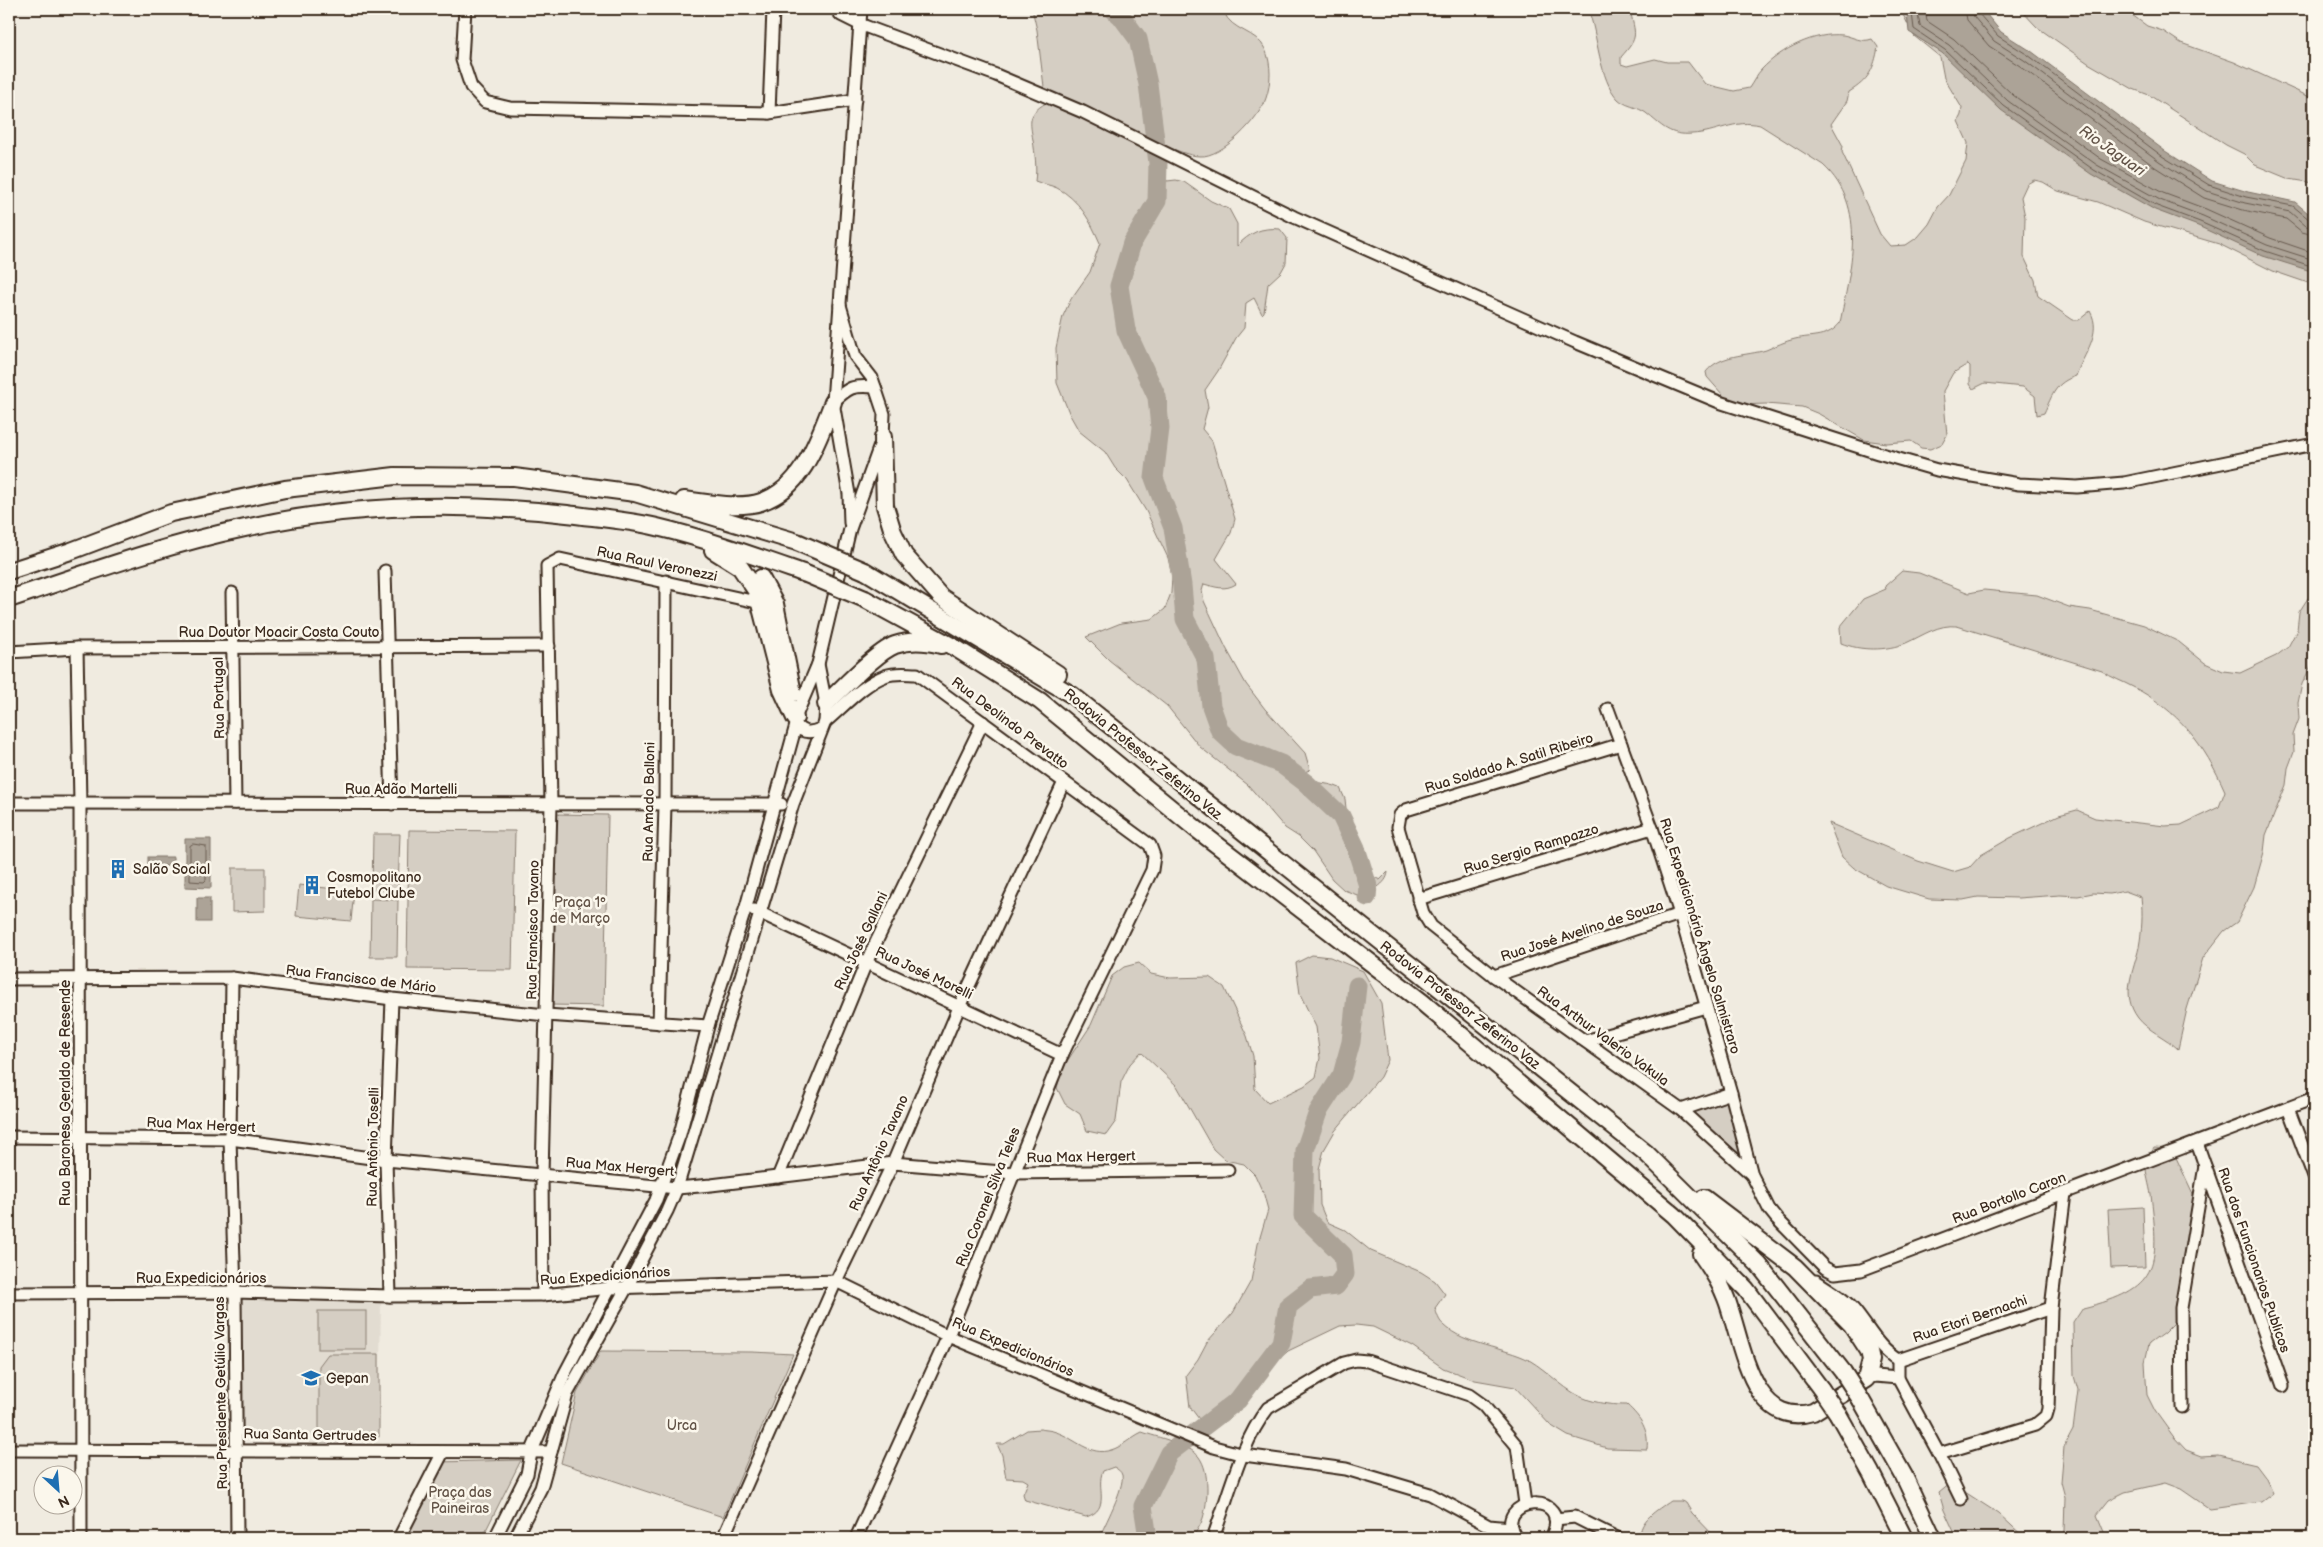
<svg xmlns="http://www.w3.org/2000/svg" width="2323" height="1547" font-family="'Balsamiq Sans',sans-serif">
<rect width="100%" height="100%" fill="#f0ebe0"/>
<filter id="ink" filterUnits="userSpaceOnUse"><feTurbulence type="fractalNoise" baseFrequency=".02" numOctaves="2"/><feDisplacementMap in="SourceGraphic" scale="10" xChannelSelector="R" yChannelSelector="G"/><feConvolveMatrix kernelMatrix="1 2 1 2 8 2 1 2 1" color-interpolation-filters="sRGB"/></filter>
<g filter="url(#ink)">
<path fill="#e2dcd1" d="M242,1296L381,1300L379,1437L243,1438Z"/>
<g fill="#d5cec3" stroke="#887c70">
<path d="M1032,9H1226L1224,12C1231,31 1257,31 1265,49C1272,64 1271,84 1266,98C1260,118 1222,158 1200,156C1189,156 1177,150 1167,147L1161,150C1159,161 1163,171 1167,181L1176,180L1184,182L1211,201L1229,209L1237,224V246C1250,233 1260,227 1280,229L1287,238L1286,263L1281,272L1268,284L1264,312L1262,314L1254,298L1246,303L1244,328L1236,338L1218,371L1205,390L1208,407L1202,429L1212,441L1235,519L1231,533L1216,559L1236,584C1225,591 1215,587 1204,584L1202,591L1204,601L1226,648L1246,684L1265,709L1305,753L1310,770L1298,774L1295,778C1310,784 1325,781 1340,788L1345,799L1348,827L1374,877L1380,880L1388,872C1387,885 1371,891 1360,896L1344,890L1332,879L1313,851L1299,837L1285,828L1248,785L1200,747L1167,706L1109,660L1086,637L1121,623L1152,619L1165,609L1171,593L1172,576L1168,558L1146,511L1127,480L1115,468L1105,452L1079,431L1070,415L1057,383L1056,348L1063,316L1071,299L1090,272L1100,243C1091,222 1079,199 1057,188C1051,185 1042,184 1035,181C1037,168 1035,154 1033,140C1030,122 1027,114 1046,103L1037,30Z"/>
<path d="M1588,9H1630C1635,35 1640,36 1621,57V64L1627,66L1655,59L1667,62H1688L1705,84L1734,91L1749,88C1753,82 1757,74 1762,69C1781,49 1814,32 1843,35C1854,37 1861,43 1872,39L1878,47C1874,69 1869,80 1849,92L1847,101L1831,124L1843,146L1842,152L1880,234L1890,246L1906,245L1918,237L1929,224L1938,207L1949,195L1966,161L1968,143L1958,121L1961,115L1962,108L1944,78L1940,57L1914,36L1900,9L2314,253V285L2273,271L2219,244L2144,222L2098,202L2058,191L2043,182L2034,180L2027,184L2021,197L2025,217L2024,257L2035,280L2038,296L2073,320H2079L2090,311C2103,334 2083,354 2076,376C2055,383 2053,394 2044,413L2037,415L2035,396L2023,387L1985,383L1973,389L1970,384V366L1968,364L1953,373L1943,391L1947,435L1942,444L1930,449L1921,448L1911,441L1886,443L1864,440L1819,414L1802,407L1766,404L1738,405L1730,403L1707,377L1706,372C1720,354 1746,356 1766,350C1776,346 1785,341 1795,339C1813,335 1828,338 1840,323C1850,270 1869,207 1823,165L1760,125C1735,119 1716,133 1692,134C1670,136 1662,126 1646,113C1638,107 1625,106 1618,99C1599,80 1598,34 1588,9Z"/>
<path d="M2020,9H2124L2147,26L2163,31L2181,43L2234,62L2314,99V183L2289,179L2255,165L2244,154L2226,145L2149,95L2133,89L2088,63L2037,27Z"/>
<path d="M1902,571L1919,573L1969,593L1984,590L2037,595L2069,607L2090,610L2144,625L2179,642L2205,663L2223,671L2240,673L2276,656L2288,647L2297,630L2299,612L2308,598L2314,593V660L2302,684L2298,703L2299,719L2293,735L2294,752L2288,768L2286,785L2266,835L2264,852L2254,887L2237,922L2224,931L2203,958L2187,1009L2178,1049C2167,1038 2148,1031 2138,1018C2120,994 2134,971 2139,947C2142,931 2143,913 2141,897L2125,891L2110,894L2093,893L2078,896L2060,895L2018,898L1978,897L1963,900L1929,899L1886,886L1854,868L1842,857L1829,823L1918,861L1953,872L1970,867L1981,855L2010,838L2059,815L2077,810L2095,818L2165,826L2181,825L2219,807L2225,791C2205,745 2178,710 2133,687C2122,681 2112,678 2102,671L1957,626C1938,624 1924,635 1906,643C1886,651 1861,651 1841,643L1840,627L1863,599L1886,589L1885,586Z"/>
<path d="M556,814L608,815L604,1006L552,1005Z"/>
<path d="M409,830L515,831L512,970L407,969Z"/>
<path d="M373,834H400L398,890H372Z"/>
<path d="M232,868H265V911L232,912Z"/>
<path d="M299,885L354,891L351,921L296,916Z"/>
<path d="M371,899L398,900L397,957H370Z"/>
<path d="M1312,955L1330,957L1363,971L1381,1003L1388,1060L1380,1077L1335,1131L1324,1150L1319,1169L1320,1205L1327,1222L1345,1230L1371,1251L1421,1272L1435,1281L1445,1294L1435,1308C1437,1314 1439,1322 1444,1325C1464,1345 1504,1347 1529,1360C1550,1372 1566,1393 1589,1400C1602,1404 1614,1405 1627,1405C1641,1418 1649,1430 1647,1449L1607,1448L1568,1436L1550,1425L1515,1387L1475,1380L1443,1368L1412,1346L1373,1327L1356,1325L1340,1326L1288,1351L1264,1372L1246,1404L1231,1414L1199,1419L1190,1407L1186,1375L1198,1359L1207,1342L1233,1313L1251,1281L1258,1244L1268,1210L1264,1195L1255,1175L1244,1164L1225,1160L1213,1149L1177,1086L1141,1052L1130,1064L1121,1082L1116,1121L1106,1135L1087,1131L1080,1114L1065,1104L1057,1088L1062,1069L1091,1025L1112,976L1124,967L1139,963L1151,974L1170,978L1209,977L1224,987L1247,1036L1253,1056L1255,1089L1268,1103L1304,1086L1316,1077L1320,1058L1316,1027L1300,994L1296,963Z"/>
<path d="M1729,1098L1745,1158L1687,1111Z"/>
<path d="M2154,1148L2172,1149L2203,1215L2194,1232L2176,1321L2164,1333L2149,1344L2145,1362L2147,1395L2155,1411L2173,1436L2186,1450L2202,1456L2218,1455L2256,1464L2265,1476L2273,1493L2261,1502L2210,1509L2181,1489L2165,1483L2125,1492L2109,1500L2097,1515L2104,1532L2111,1538H2060L2064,1531L2065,1497L2061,1482L2064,1447L2073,1430L2078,1390L2074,1376L2073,1323L2083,1308C2159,1289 2160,1267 2151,1195C2150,1187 2145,1171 2146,1165C2146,1159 2152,1152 2154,1148Z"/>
<path d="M2143,1207L2145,1267L2111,1268L2108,1209Z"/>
<rect x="318" y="1311" width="48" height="38"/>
<path d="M601,1351L752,1352L793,1354L723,1517L561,1463L577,1393Z"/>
<path d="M328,1354H379V1437L319,1434V1366Z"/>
<path d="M1040,1429C1045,1430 1051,1430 1056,1432C1075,1438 1090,1457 1111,1450C1122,1447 1131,1437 1142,1432C1156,1437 1190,1444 1199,1457C1210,1472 1208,1501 1203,1518C1201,1525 1196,1532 1192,1538H1099C1104,1526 1125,1487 1122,1475C1121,1471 1117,1469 1114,1467L1103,1471C1095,1487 1112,1509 1086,1517L1025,1500L1023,1494L1028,1482L1023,1479L1006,1478L1002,1455L997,1444H1004L1027,1430Z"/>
<path d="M521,1460L482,1538H401L438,1462Z"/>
<path d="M1951,1483L1999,1514L2025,1538H1957L1944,1510L1939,1493Z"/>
<path d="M1670,1501H1681L1686,1503L1692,1513L1716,1538H1640C1639,1520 1657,1510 1670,1501Z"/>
</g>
<g fill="#aca397" stroke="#7f7367">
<path d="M1895,9H1982L2001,32L2031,51L2165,151L2212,181L2248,192L2295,202L2314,218V272L2263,256L2198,226L2155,210L2091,174L2001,110L1942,53L1909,32L1907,14Z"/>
<path d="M185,839H211V888L185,887Z"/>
<rect x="148" y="857" width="25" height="9"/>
<rect x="197" y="898" width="13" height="24"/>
</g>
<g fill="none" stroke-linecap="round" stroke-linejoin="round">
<g stroke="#685a4e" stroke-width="1">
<path d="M1908,9L1912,13L1914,29L1945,50L2004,106L2094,170L2157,206L2200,222L2265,251L2314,267"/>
<path d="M1917,9L1920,26L1949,45L2008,101L2097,165L2160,200L2203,216L2267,245L2314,260"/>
<path d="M1925,9L1927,21L1954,39L2013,95L2101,159L2163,193L2206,209L2270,238L2314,253"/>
<path d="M1965,9L1967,20L1989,46L2020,66L2155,167L2204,198L2243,210L2286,219L2302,232L2314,235"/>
<path d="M1972,9L1974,17L1994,41L2024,60L2159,161L2207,191L2245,203L2290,212L2306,226L2314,228"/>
<path d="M1978,9L1979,14L1998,36L2028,55L2162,156L2209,185L2246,197L2293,206L2310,220L2314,221"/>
<path d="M193,844L206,846V880L204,882L190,881V846Z"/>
</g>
<g stroke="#aca397" stroke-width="19">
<path d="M1113,9L1121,16L1138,39L1148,84L1158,163L1157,201L1132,243L1119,286L1126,330L1157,397L1160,428L1154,478L1173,528L1182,585L1185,619L1206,659L1211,706L1220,731L1236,746L1281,764L1306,783L1341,816L1356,848L1368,886L1367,897"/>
<path d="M1148,1538L1143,1506L1169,1453L1238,1400L1281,1343L1288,1306L1310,1289L1336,1286L1345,1274L1343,1255L1303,1216L1305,1150L1318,1112L1342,1075L1351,1042L1357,986"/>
</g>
<g stroke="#3b2a1e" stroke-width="15">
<g id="minor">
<path d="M465,9L462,60L471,87L485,102L510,108L769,113L855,100"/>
<path d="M836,9L841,15L859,24L996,75L1083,112L1294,217L1575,342L1719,402L1878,453L1937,470L2019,484L2077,487L2124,483L2314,444"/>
<path d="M769,113L773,9"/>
<path d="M833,402C849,387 852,385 875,387"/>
<path d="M850,523L849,494L833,402L861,9"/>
<path d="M385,571L392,804"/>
<path d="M232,593L235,803"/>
<path d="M77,648L80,803L81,1538"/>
<path d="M9,652L77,648L549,646"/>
<path d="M1608,709L1652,828L1680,914L1731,1093L1752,1175L1769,1209L1777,1219L1825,1268L1835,1273L1861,1270L2314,1098"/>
<path d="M825,722C843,707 863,684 885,676C895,672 907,674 917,674L1150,845L1154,856L1152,870L1062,1055L948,1336L856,1538"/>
<path d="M796,725C803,734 811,733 820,729"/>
<path d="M1621,744L1406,810L1400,815L1398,827L1423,913L1431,926L1494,976L1681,1110L1751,1174"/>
<path d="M9,803L781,804"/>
<path d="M1418,899L1652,828"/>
<path d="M754,910L1062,1055"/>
<path d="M1494,976L1680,914"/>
<path d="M232,978L230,1139L235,1292L237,1538"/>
<path d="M9,979L232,978L392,999L546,1015L708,1026"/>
<path d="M659,1023L665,805L666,581"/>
<path d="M1585,1041L1706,1007"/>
<path d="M2288,1108L2314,1177"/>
<path d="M1681,1110L1731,1093"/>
<path d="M9,1137L230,1139L386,1160L677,1188L711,1185L893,1163L1014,1173L1228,1170"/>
<path d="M2197,1143L2283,1386"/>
<path d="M778,1177L866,963L983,722"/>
<path d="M1816,1281C1828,1289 1844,1298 1854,1310C1869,1328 1878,1348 1898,1360"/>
<path d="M9,1293L235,1292L390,1296L543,1295L610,1288L836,1281L948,1336L1214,1447L1244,1455L1346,1469L1430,1494L1489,1526L1511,1528"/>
<path d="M543,1295L542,1175L551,804L547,566L560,559L761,603"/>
<path d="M390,1296L386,1160L392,999"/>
<path d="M1898,1360L2051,1308"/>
<path d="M1898,1360V1378L1939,1454L1961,1499"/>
<path d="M1866,1379L1875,1376L1898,1378"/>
<path d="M2182,1407L2181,1308L2205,1166"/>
<path d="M9,1450L551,1452"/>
<path d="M1939,1454L2035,1425L2046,1416L2048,1409L2051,1308L2065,1193"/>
<path d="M1555,1519L1575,1517L1617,1538"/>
<path d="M399,1538L443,1452"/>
<path d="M495,1538L527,1474L531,1453L565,1373L656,1200L680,1134L708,1026L746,907L796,725L795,718L818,664L850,529L883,437L884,414L872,378L855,356L840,305"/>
<path d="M515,1538L541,1488L567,1394L627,1287L667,1211L677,1188L793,804L825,722L826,704L818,664"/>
<path d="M723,1538L836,1281L893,1163L960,1005L1064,782"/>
<path d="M1213,1538C1228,1498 1241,1442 1268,1408L1344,1363L1356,1360L1367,1361L1469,1395L1483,1405L1517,1446L1525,1504"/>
<path d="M1516,1538C1489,1497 1576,1488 1551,1538"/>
</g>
</g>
<g stroke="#3b2a1e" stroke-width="20">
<g id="highway">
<path d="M883,437L885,506L893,532L904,555L941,597L1058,674"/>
<path d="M684,500C705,503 740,509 761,502C803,488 818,440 833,402"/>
<path d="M713,550L740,567L757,592L782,690L795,718"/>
<path d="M9,571L71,551L171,513L285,489L395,476L514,477L635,493L797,542"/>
<path d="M865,571L1072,695L1646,1153L1759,1265L1843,1372"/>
<path d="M761,578L775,604L793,693"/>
<path d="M9,599C87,573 164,545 245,528C351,504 460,502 567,514C597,518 628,520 657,527C707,539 757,557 806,574"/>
<path d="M865,599L957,649L1040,701L1195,828L1422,1002L1674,1215L1746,1289L1821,1389"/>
<path d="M826,704C840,690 878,651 895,645C910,640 926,641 941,645"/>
<path d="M1701,1254C1711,1268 1720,1282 1726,1298C1742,1338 1750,1430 1813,1412L1866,1379L1871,1360L1869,1351L1852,1325L1795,1267L1704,1198"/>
<path d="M1861,1400L1904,1476L1933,1538"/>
<path d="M1838,1414L1871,1473L1904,1538"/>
</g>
</g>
<use href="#minor" stroke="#fbf7ec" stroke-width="11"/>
<use href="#highway" stroke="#fbf7ec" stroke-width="16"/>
<g stroke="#3b2a1e" stroke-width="20" stroke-linecap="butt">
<g id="highway-bridge">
<path d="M797,542L865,571"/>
<path d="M806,574L865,599"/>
<path d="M1843,1372L1861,1400"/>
<path d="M1821,1389L1838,1414"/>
</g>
</g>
<use href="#highway-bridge" stroke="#fbf7ec" stroke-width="16"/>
</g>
</g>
<defs>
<g id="building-bare" transform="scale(1.5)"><path d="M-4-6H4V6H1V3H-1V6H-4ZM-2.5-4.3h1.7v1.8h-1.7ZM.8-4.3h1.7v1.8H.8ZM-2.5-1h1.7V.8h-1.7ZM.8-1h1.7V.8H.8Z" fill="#1f6fb2" stroke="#fbf7ec" stroke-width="2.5" paint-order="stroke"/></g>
<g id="school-bare" transform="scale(1.5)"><path d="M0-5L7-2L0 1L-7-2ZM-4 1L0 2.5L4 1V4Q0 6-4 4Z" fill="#1f6fb2" stroke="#fbf7ec" stroke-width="2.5" paint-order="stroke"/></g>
</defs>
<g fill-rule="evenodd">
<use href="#building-bare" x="118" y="869"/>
<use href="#building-bare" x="312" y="885"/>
<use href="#school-bare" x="311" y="1378"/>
</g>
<g text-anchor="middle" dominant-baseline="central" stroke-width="5" stroke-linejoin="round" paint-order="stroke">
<g font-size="14" fill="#3b2a1e" stroke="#fbf7ec">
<text transform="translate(657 564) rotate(12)">Rua Raul Veronezzi</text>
<text x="279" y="632">Rua Doutor Moacir Costa Couto</text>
<text transform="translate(219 698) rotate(-91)">Rua Portugal</text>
<text transform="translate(1010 723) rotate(37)">Rua Deolindo Prevatto</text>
<text transform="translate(1143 754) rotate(39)">Rodovia Professor Zeferino Vaz</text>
<text transform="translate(1509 763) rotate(-17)">Rua Soldado A. Satil Ribeiro</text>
<text x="401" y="789">Rua Adão Martelli</text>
<text transform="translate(649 802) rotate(-89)">Rua Amado Balloni</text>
<text transform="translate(1531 849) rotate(-17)">Rua Sergio Rampazzo</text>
<text transform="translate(533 930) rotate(-89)">Rua Francisco Tavano</text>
<text transform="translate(1582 931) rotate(-18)">Rua José Avelino de Souza</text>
<text transform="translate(1700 936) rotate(73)">Rua Expedicionário Ângelo Salmistraro</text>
<text transform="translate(861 941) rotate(-65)">Rua José Gallani</text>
<text transform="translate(924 973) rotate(25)">Rua José Morelli</text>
<text transform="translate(361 979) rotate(7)">Rua Francisco de Mário</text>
<text transform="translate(1460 1005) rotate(38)">Rodovia Professor Zeferino Vaz</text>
<text transform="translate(1603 1036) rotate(36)">Rua Arthur Valerio Vakula</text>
<text transform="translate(65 1093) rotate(-90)">Rua Baronesa Geraldo de Resende</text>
<text transform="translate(201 1125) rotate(3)">Rua Max Hergert</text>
<text transform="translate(373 1147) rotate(-89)">Rua Antônio Toselli</text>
<text transform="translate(879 1153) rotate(-66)">Rua Antônio Tavano</text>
<text transform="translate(1081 1157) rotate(-1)">Rua Max Hergert</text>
<text transform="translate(620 1167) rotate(5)">Rua Max Hergert</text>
<text transform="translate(988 1197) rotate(-68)">Rua Coronel Silva Teles</text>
<text transform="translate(2009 1198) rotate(-21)">Rua Bortollo Caron</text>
<text transform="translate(2254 1260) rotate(71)">Rua dos Funcionarios Publicos</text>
<text transform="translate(605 1276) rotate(-4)">Rua Expedicionários</text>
<text x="201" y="1278">Rua Expedicionários</text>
<text transform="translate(1970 1319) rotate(-19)">Rua Etori Bernachi</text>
<text transform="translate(1013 1347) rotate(23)">Rua Expedicionários</text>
<text transform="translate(221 1393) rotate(-91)">Rua Presidente Getúlio Vargas</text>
<text transform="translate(310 1435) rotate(1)">Rua Santa Gertrudes</text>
</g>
<g font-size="14" fill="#3b2a1e" stroke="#fbf7ec" text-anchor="start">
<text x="133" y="869">Salão Social</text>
<text x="327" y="877">Cosmopolitano<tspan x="327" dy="16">Futebol Clube</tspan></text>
<text x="326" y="1378">Gepan</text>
</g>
<g font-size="14" fill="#625347" stroke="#fbf7ec">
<text x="580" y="902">Praça 1º<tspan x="580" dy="16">de Março</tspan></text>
<text x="682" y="1425">Urca</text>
<text x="460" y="1492">Praça das<tspan x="460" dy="16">Paineiras</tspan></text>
</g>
<g font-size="15" font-style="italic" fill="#635448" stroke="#fbf7ec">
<text transform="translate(2112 151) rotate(35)">Rio Jaguari</text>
</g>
</g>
<rect width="2323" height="1547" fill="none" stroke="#fbf7ec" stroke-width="30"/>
<rect x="15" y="15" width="2293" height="1517" fill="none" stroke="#3b2a1e" stroke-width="2" filter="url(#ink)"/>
<g transform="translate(58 1490) rotate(154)"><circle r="24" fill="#fbf7ec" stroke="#aea59a"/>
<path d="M0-4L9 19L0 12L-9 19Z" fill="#1f6fb2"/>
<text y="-8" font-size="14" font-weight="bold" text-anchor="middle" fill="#3b2a1e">N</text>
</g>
</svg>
